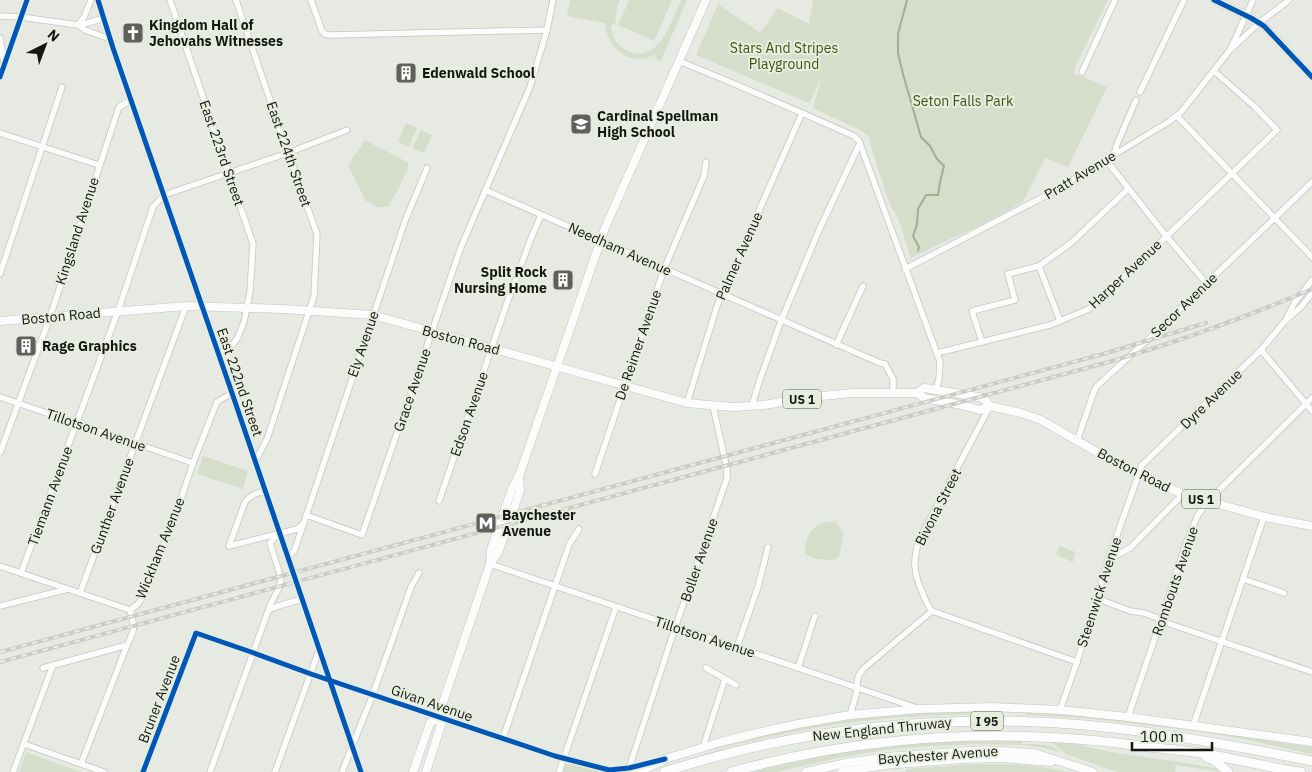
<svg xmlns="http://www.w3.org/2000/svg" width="1312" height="772" font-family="'IBM Plex Sans',sans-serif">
<rect width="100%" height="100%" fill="#e6eae2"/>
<g fill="#d6decb">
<path d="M570,0H620L617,7L615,25H611C612,36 616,45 626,50C659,67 671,21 681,0H687L661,61L655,58L657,54C631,67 608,52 605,23L567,16Z"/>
<path d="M629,0H672L654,41L618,25Z"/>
<path d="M813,0H1108L1076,65L1074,73L1107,87L1068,167L1045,158L1023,202L981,225L944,242L911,258L897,215L892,209L883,186L884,184L882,181L868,136L860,130L813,108L821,78L809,103L696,55L718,4L760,33L778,8L809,24Z"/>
<path d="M406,123L417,128L409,147L398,142Z"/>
<path d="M421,130L432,135L424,153L412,148Z"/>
<path d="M365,140L407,162L409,166L399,188L388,207H377L366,201L348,165Z"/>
<path d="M203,456L248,471L243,489L197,474Z"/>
<path d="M835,521L844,533L839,557L834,560L815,559L805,554C805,541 809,528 822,523C826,522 831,522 835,521Z"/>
<path d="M1059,546L1076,552L1073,562L1056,555Z"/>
<path d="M988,710L994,715C925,713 856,719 789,733C755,740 722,748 688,755C750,735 814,723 878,716C914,712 951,711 988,710Z"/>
<path d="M1026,713L1078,714L1226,734L1312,747V754L1238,738L1187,730L1084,718L1025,715Z"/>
<path d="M981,740H1022V744C1036,745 1049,742 1061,752L1039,747L1020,745L978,744L919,747L885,750L838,758L777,772H752C796,761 841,751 886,746C918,742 950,741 981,740Z"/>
<path d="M1046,741L1066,742L1116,753L1166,760L1215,768L1221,772L1176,765L1175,772H1117L1066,754L1054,744Z"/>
<path d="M26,752L81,772H19Z"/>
<path d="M570,762L593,770L607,772H563L566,765Z"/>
<path d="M976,764C1007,764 1038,764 1067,772H906V769Z"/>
</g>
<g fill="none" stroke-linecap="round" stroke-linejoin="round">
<path stroke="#a2ae8f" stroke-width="2" d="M907,0L898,34V53L903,74L921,137L930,146L937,159L944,166L940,182L938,195H926L918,209L917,224L913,236L919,247L918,251"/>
<g stroke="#c3c6c0" stroke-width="7">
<g id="minor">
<path d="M98,0L113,48L232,393L361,772"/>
<path d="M170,0L253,244L250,292L244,322L238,337L233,344L218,352"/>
<path d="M236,0L288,153L317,234L314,296L267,439L255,462"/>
<path d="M311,0L322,31L325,34L330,35L547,30"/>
<path d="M0,16L21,17L78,25L84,24L104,18"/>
<path d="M78,25L85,30L110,39"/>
<path d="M78,25L84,17L91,0"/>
<path d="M0,38L4,64"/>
<path d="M1231,48L1253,0"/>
<path d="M679,61C738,85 796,110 854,136L859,141L940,362L939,379L936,390"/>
<path d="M1082,72L1115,0"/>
<path d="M0,77L27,0"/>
<path d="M1140,92L1184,0"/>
<path d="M1177,116L1312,257"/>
<path d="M0,133L99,165"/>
<path d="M1114,155L1117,144L1136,100"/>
<path d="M1106,160L1163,232L1206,283"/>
<path d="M485,190L880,363L885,364L893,379V393"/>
<path d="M164,195L288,153L347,130"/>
<path d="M905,269L1049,194L1170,121L1181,112L1230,50L1259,23L1289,0"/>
<path d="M0,274L62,87"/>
<path d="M1287,317L1295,302L1312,280"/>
<path d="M1060,321L1039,266L1071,243L1128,189"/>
<path d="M982,342L972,311L1015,300L1008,274L1039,266"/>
<path d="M836,345L863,286"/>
<path d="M1261,350L1312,411"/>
<path d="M937,353L1050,325L1089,309L1167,236L1277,130L1254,106L1214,71"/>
<path d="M0,397L193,463"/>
<path d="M687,403L717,306L802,113"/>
<path d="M752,406L759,382L781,321L820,228L860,143"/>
<path d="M1077,441L1092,397L1096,387L1155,333L1312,182"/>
<path d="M0,453L50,317L119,107L131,100"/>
<path d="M595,474L664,269L704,176L706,162"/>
<path d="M439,501L507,303L530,241L541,215"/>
<path d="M306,515L362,535L461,247L530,87L547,30L553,0"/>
<path d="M229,546L297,529L303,524"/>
<path d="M229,546L245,502C250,495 257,493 265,491"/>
<path d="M288,557L294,551L296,546L405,221L427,168"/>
<path d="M1108,560L1130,548L1183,494"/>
<path d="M490,564L917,708"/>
<path d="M0,566L130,610"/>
<path d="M21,573L118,311L153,207L164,195"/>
<path d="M1243,579L1284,593"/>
<path d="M80,593L186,306"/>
<path d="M1096,598L1130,611L1144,613L1155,617L1167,623L1312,672"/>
<path d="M0,606L68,589"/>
<path d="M130,610L137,605L142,598L174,520L193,463L217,402L232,393"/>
<path d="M269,610L275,607L302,599"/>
<path d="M932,611C928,606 925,600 923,594C913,572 912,558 921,536L990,406"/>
<path d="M737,647L758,587L768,547"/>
<path d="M43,668L127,645"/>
<path d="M706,668L736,685"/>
<path d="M798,668L815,616"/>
<path d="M1060,710L1077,662L1108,560L1142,465L1261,350L1284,322L1301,307L1312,293"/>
<path d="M850,715L856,695L858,677L863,669L932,611L1077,662"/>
<path d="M1128,717L1161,620L1186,543L1198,515L1208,501L1312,398"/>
<path d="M1193,726L1263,520L1265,517"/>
<path d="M503,738L569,545L579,529"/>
<path d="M24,744L104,772"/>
<path d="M703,747L725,679"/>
<path d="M81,764L127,645C135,630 135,627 130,610"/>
<path d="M629,768L675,628L727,478V469L713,406"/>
<path d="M13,772L53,665"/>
<path d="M143,772L196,633L254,653L311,674L555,756L609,770L629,768L648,764"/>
<path d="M210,772L271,603L279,588L281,578L270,543L279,533"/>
<path d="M275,772L319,650"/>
<path d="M342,772L373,694L411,587L419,573"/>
<path d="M559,772L616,607"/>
</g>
</g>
<g stroke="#c3c6c0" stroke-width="9">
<g id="major">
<path d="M1214,0L1251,18L1264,26L1312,77"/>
<path d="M0,321L186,306L283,309L373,315L651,393L687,403L720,406L735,407L764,405L812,397L852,393H917L924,388L967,395L983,398L990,406L1021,413L1041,420L1128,470L1183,494L1265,517L1312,526"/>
<path d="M917,393L924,398L962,405L980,410L990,406"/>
<path d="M490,564L491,550L503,514L512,489L519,476L605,228L706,0"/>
<path d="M665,759L721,742L757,733L798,724L850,715L920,709L992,707L1060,710L1128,717L1312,742"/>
<path d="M413,772L430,723L438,717L490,564L498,553L520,491L519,476"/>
<path d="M426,772L441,725L438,717"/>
<path d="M806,772L846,763L886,757L984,750L1034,753L1093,772"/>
<path d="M842,772L884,765L962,759L1001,758L1051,762"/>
</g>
</g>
<g stroke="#c3c6c0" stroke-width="10">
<g id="highway">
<path d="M1206,757L1214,760L1228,772"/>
<path d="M638,772L665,759"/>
<path d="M664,772C799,728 943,713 1085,725C1161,732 1237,746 1312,761"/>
<path d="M731,772C840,742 948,731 1061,738C1103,740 1144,747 1185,751C1224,755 1262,767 1301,772"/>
</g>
</g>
<use href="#minor" stroke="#fbfcfb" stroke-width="5.5"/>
<use href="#major" stroke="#fbfcfb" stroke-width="8"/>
<use href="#highway" stroke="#fbfcfb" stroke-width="9"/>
<g stroke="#cacbc8" stroke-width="4">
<g id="rail">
<path d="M0,652L1103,354L1206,323"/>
<path d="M0,662L1109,362C1178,342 1246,317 1312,289"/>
</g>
</g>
<use href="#rail" stroke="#e7eddf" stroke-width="2" stroke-dasharray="5.5" stroke-linecap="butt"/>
<g stroke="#e7eddf" stroke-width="8">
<g id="cycleway">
<path d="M98,0L113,48L232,393L361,772"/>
<path d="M1214,0L1251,18L1264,26L1312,77"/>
<path d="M0,77L27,0"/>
<path d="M143,772L196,633L254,653L311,674L555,756L609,770L629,768L665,759"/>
</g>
</g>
<use href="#cycleway" stroke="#0057b8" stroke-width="5"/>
</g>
<defs>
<g id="church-square" transform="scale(1.125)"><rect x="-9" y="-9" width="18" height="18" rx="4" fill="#5e615b" stroke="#e7eddf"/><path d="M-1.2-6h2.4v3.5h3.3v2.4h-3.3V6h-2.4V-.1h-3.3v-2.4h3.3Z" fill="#fff"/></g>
<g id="building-square" transform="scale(1.125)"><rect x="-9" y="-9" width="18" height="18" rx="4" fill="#5e615b" stroke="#e7eddf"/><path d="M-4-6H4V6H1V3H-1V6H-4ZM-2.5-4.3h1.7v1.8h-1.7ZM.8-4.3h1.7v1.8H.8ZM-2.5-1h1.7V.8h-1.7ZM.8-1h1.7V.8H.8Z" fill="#fff"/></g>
<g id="school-square" transform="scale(1.125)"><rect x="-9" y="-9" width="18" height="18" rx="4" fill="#5e615b" stroke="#e7eddf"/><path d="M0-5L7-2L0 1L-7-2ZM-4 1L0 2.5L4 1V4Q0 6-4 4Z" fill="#fff"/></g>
<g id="metro-square" transform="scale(1.125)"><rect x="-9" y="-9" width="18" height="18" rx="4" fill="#5e615b" stroke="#e7eddf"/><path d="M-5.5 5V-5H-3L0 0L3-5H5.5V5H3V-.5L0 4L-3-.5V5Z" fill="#fff"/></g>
</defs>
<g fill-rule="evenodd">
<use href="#church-square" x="133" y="33"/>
<use href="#building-square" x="406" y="73"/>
<use href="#school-square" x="581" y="124"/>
<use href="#building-square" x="563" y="280"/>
<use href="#building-square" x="26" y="346"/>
<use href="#metro-square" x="486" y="523"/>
</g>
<g text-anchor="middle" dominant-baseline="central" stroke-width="4" stroke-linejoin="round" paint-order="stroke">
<g fill="#e7eddf" stroke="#545750" stroke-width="1">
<rect x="783" y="389.5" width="38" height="19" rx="4"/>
<rect x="1182" y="489.5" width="38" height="19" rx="4"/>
<rect x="971" y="711.5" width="32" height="19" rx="4"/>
</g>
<g font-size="12" font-weight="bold" fill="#151712">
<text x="802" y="399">US 1</text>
<text x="1201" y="499">US 1</text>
<text x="987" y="721">I 95</text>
</g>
<g font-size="14" font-weight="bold" fill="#151712" stroke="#e7eddf" text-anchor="start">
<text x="149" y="25">Kingdom Hall of<tspan x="149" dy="16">Jehovahs Witnesses</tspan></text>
<text x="422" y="73">Edenwald School</text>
<text x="597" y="116">Cardinal Spellman<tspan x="597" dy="16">High School</tspan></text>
<text x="547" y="272" text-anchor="end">Split Rock<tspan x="547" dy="16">Nursing Home</tspan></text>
<text x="42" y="346">Rage Graphics</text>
<text x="502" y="515">Baychester<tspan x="502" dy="16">Avenue</tspan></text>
</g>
<g font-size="14" fill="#3f5312" stroke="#e7eddf">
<text x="784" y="48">Stars And Stripes<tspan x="784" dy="16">Playground</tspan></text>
<text x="963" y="101">Seton Falls Park</text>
</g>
<g font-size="14" fill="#151712" stroke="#e7eddf">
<text transform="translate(222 153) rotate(71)">East 223rd Street</text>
<text transform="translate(289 154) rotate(71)">East 224th Street</text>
<text transform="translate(1080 175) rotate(-31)">Pratt Avenue</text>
<text transform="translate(77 231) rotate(-72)">Kingsland Avenue</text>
<text transform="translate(620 249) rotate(24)">Needham Avenue</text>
<text transform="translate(739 256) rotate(-66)">Palmer Avenue</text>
<text transform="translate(1125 274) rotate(-43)">Harper Avenue</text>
<text transform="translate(1184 305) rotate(-44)">Secor Avenue</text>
<text transform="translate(61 316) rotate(-5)">Boston Road</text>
<text transform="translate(461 340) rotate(15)">Boston Road</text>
<text transform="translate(363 344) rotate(-71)">Ely Avenue</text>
<text transform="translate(638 345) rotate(-71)">De Reimer Avenue</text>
<text transform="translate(240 382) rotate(71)">East 222nd Street</text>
<text transform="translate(412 390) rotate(-71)">Grace Avenue</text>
<text transform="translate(1211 399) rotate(-44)">Dyre Avenue</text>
<text transform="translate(469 414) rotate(-71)">Edson Avenue</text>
<text transform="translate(96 430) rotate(19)">Tillotson Avenue</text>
<text transform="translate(1134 470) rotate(27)">Boston Road</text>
<text transform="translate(50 496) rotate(-70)">Tiemann Avenue</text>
<text transform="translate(112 506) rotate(-70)">Gunther Avenue</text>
<text transform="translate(938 507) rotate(-63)">Bivona Street</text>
<text transform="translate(160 548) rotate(-68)">Wickham Avenue</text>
<text transform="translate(699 560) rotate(-71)">Boller Avenue</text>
<text transform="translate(1175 581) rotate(-71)">Rombouts Avenue</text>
<text transform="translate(1099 592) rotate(-72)">Steenwick Avenue</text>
<text transform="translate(705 637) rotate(18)">Tillotson Avenue</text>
<text transform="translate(159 699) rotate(-69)">Bruner Avenue</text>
<text transform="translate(432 703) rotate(19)">Givan Avenue</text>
<text transform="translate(882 729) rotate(-6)">New England Thruway</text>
<text transform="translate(938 755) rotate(-4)">Baychester Avenue</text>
</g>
</g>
<g transform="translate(45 45) rotate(42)" stroke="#e7eddf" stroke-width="4" paint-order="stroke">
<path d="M0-4L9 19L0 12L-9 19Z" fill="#151712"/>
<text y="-8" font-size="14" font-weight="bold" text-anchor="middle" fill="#151712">N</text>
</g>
<path d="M1132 742v8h80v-8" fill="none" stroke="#151712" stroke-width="2.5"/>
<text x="1140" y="742" font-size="15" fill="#151712" stroke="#e7eddf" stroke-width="4" paint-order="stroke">100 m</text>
</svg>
